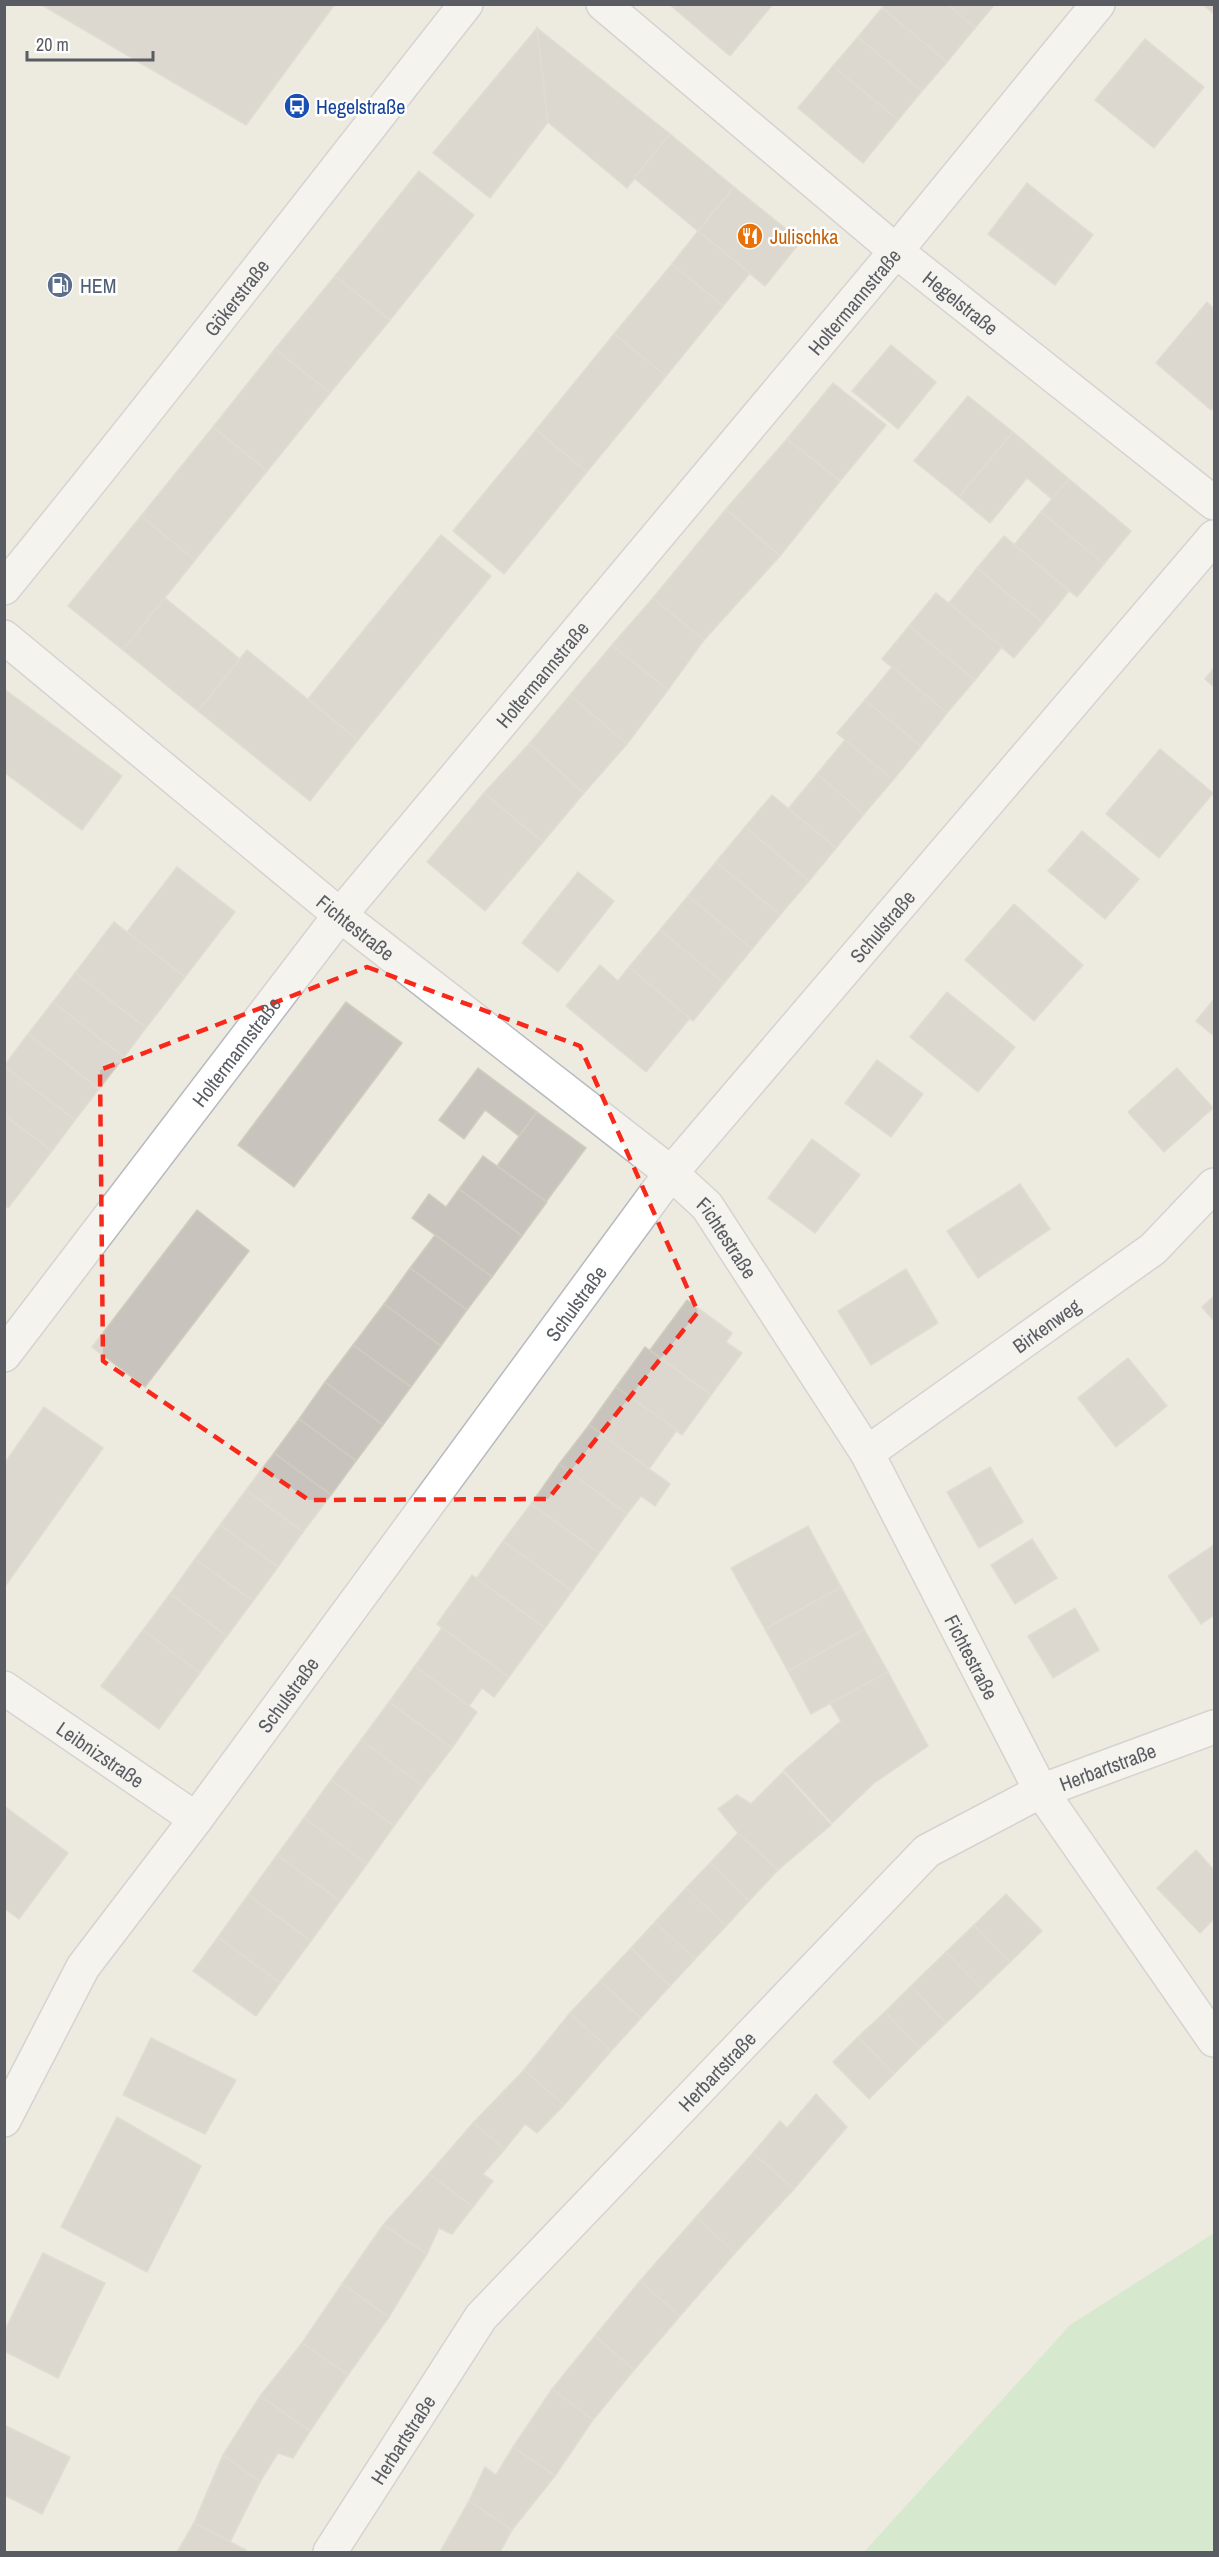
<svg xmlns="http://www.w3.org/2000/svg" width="1219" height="2557" font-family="'Archivo Narrow',sans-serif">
<rect width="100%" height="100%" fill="#edeae0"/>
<path fill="#bae8b9" d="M1214,2233V2552H864L1070,2325Z"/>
<g fill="#c8c4bd" stroke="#d2ccbe" stroke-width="1.5">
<path d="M40,4H335L246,125Z"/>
<path d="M669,4H773L730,56Z"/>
<path d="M885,4H948L975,28L947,62L882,8Z"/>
<path d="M948,4H995L975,28Z"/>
<path d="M1202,4H1214V14Z"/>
<path d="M882,8L947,62L922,91L858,37Z"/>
<path d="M537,28L548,122L490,198L433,153Z"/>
<path d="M537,28L670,134L627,188L548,122Z"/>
<path d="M858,37L922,91L898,120L833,66Z"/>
<path d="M1145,39L1204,87L1154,148L1095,100Z"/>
<path d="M833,66L898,120L863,163L798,108Z"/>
<path d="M670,134L734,187L698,231L634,178Z"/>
<path d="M419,171L474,215L390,320L335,276Z"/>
<path d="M1027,183L1093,235L1055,285L988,234Z"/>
<path d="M734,187L801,241L765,286L698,231Z"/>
<path d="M698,231L750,273L723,306L672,264Z"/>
<path d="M672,264L723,306L666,376L614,334Z"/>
<path d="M335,276L390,320L330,393L275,349Z"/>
<path d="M1207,302L1214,309V406L1211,410L1156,363Z"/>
<path d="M614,334L666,376L587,472L536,430Z"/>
<path d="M891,345L936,382L898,429L852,391Z"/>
<path d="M275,349L330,393L267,471L213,427Z"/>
<path d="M833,383L886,425L840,481L787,439Z"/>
<path d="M968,396L1013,432L959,497L914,461Z"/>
<path d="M213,427L267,471L195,560L141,516Z"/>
<path d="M536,430L587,472L504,574L453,531Z"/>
<path d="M1013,432L1069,479L1052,499L1027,478L990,523L959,497Z"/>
<path d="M787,439L840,481L780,556L726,509Z"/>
<path d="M1069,479L1131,531L1104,564L1041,512Z"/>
<path d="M726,509L780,556L704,640L653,598Z"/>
<path d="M1041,512L1104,564L1077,597L1014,545Z"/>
<path d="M141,516L195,560L123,650L68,606Z"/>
<path d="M441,535L491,576L358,740L308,699Z"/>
<path d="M1004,536L1069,591L1043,623L977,568Z"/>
<path d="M977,568L1043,623L1014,658L949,603Z"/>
<path d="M936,593L1002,647L975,680L909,626Z"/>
<path d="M165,598L240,659L198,711L123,650Z"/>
<path d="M653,598L704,640L668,690L612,645Z"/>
<path d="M909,626L975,680L947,713L882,659Z"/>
<path d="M612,645L668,690L627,744L570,695Z"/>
<path d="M247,650L358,740L310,801L198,711Z"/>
<path d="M892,667L947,713L921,746L865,700Z"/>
<path d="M1214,668V687L1205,679Z"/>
<path d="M4,689L122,776L82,830L4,772Z"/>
<path d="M570,695L627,744L584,793L529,744Z"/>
<path d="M865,700L921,746L893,780L837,733Z"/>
<path d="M845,740L893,780L864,814L817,774Z"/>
<path d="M529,744L584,793L543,842L484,793Z"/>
<path d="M1160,749L1213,793L1159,858L1106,814Z"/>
<path d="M817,774L864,814L836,848L788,809Z"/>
<path d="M484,793L543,842L485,911L427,862Z"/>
<path d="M772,795L836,848L809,881L745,827Z"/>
<path d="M745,827L809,881L780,915L716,862Z"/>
<path d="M1082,831L1139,879L1105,919L1048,871Z"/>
<path d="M716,862L780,915L752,949L688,896Z"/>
<path d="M177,867L235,912L185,977L127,932Z"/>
<path d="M578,872L614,901L558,972L522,943Z"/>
<path d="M688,896L752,949L724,983L660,930Z"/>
<path d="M1014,904L1083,965L1034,1021L965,960Z"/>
<path d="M114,922L185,977L146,1028L75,973Z"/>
<path d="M660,930L724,983L693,1021L629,967Z"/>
<path d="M600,965L618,981L629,967L690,1018L646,1072L566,1006Z"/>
<path d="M75,973L146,1028L124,1057L53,1002Z"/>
<path d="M947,992L1015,1047L978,1092L910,1037Z"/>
<path d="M1214,999V1036L1196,1021Z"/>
<path d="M53,1002L124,1057L99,1089L28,1034Z"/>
<path d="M346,1002L402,1043L294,1187L238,1145Z"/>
<path d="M28,1034L99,1089L75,1120L4,1066Z"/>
<path d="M877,1060L923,1094L891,1137L845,1103Z"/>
<path d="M4,1066L75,1120L52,1151L4,1115Z"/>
<path d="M478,1068L537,1112L519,1136L485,1110L464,1139L439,1120Z"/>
<path d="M1177,1068L1213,1108L1164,1152L1128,1112Z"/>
<path d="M537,1112L586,1148L546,1202L497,1166Z"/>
<path d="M4,1115L52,1151L8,1208L4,1205Z"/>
<path d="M812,1139L860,1175L815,1233L768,1198Z"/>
<path d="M483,1156L547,1202L522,1236L459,1189Z"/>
<path d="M1020,1184L1050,1229L978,1278L947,1231Z"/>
<path d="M459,1189L522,1236L492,1277L412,1218L429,1194L446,1207Z"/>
<path d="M197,1210L249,1251L145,1387L92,1347Z"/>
<path d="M435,1235L492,1277L467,1310L410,1268Z"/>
<path d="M410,1268L467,1310L441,1346L384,1304Z"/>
<path d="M906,1269L938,1323L871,1365L838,1311Z"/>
<path d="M1214,1296V1321L1202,1307Z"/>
<path d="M687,1300L732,1333L726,1342L742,1353L711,1395L650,1350Z"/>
<path d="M384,1304L441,1346L411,1387L353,1345Z"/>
<path d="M353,1345L411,1387L383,1425L325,1382Z"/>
<path d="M645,1347L711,1395L682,1435L616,1387Z"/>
<path d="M1128,1358L1167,1406L1116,1447L1078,1398Z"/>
<path d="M325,1382L383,1425L356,1461L299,1419Z"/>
<path d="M616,1387L677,1430L649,1469L589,1425Z"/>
<path d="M44,1407L103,1448L4,1588V1464Z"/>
<path d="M299,1419L356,1461L331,1495L274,1453Z"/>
<path d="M589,1425L670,1484L655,1506L641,1496L627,1514L559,1464Z"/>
<path d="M274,1453L331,1495L303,1532L246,1490Z"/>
<path d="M559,1464L627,1514L599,1553L531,1504Z"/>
<path d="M990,1467L1023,1522L979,1548L947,1492Z"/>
<path d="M246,1490L303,1532L278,1567L220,1525Z"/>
<path d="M531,1504L599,1553L572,1591L503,1541Z"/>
<path d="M220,1525L278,1567L253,1601L195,1559Z"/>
<path d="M808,1526L841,1587L765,1629L731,1568Z"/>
<path d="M1032,1539L1057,1578L1015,1604L991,1565Z"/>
<path d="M503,1541L572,1591L545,1628L476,1579Z"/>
<path d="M1214,1545V1615L1201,1624L1168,1576Z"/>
<path d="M195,1559L253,1601L227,1636L170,1594Z"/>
<path d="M472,1575L545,1628L509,1677L437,1624Z"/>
<path d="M841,1587L864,1629L788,1671L765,1629Z"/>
<path d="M170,1594L227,1636L200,1673L143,1630Z"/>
<path d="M1075,1608L1099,1650L1053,1678L1028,1636Z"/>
<path d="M442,1628L509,1677L494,1697L482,1688L469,1706L415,1666Z"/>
<path d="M864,1629L888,1672L811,1714L788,1671Z"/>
<path d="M143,1630L200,1673L159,1729L101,1686Z"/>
<path d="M415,1666L477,1712L452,1748L389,1702Z"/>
<path d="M888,1672L928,1746L874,1783L832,1823L784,1770L841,1721L830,1703Z"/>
<path d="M389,1702L452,1748L423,1786L361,1740Z"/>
<path d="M361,1740L423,1786L394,1826L331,1780Z"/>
<path d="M783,1772L831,1825L778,1870L738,1833L718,1809L737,1795L751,1804Z"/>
<path d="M331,1780L394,1826L367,1864L304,1818Z"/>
<path d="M4,1806L68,1853L19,1919L4,1908Z"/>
<path d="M304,1818L367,1864L340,1901L277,1855Z"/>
<path d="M738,1833L778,1870L749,1901L710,1863Z"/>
<path d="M1196,1850L1214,1870V1919L1200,1933L1157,1888Z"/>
<path d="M277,1855L340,1901L311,1941L248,1895Z"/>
<path d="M710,1863L749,1901L726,1926L686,1888Z"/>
<path d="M686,1888L726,1926L695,1959L655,1922Z"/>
<path d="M1006,1894L1042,1931L1010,1962L974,1925Z"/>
<path d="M248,1895L311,1941L280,1983L218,1937Z"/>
<path d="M655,1922L695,1959L670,1986L631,1948Z"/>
<path d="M974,1925L1010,1962L982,1989L946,1952Z"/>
<path d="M218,1937L280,1983L256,2016L193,1971Z"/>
<path d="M631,1948L670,1986L641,2018L600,1981Z"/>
<path d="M946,1952L982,1989L946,2023L911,1986Z"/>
<path d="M600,1981L641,2018L611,2051L570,2013Z"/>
<path d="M911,1986L946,2023L920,2048L885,2012Z"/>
<path d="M885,2012L920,2048L894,2074L858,2037Z"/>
<path d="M570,2013L611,2051L564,2105L524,2070Z"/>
<path d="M858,2037L894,2074L869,2099L833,2062Z"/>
<path d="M151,2038L236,2080L205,2134L123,2095Z"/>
<path d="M524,2070L564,2105L537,2133L525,2124L505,2149L473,2123Z"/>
<path d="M816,2094L847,2127L794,2189L753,2153L780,2121L787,2128Z"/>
<path d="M117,2117L201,2166L147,2272L61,2227Z"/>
<path d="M473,2123L505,2149L483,2174L493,2181L473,2207L429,2174Z"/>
<path d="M753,2153L794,2189L735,2253L696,2217Z"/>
<path d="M429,2174L473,2207L452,2234L439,2228L427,2254L383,2225Z"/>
<path d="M696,2217L735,2253L680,2316L640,2281Z"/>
<path d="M383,2225L427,2254L389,2317L342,2284Z"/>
<path d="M43,2253L105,2283L58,2378L4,2351V2332Z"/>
<path d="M640,2281L680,2316L634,2370L595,2336Z"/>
<path d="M342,2284L389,2317L348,2375L302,2343Z"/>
<path d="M595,2336L634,2370L593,2420L552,2389Z"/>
<path d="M302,2343L348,2375L310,2431L260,2396Z"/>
<path d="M552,2389L593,2420L555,2476L513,2447Z"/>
<path d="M260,2396L310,2431L293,2458L278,2453L260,2482L223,2455Z"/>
<path d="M4,2425L70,2457L42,2514L4,2495Z"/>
<path d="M513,2447L555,2476L512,2530L469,2501L485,2467L496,2475Z"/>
<path d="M223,2455L260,2482L230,2542L194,2523Z"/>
<path d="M469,2501L512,2530L500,2552H440Z"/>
<path d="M194,2523L246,2550L244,2552H177Z"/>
</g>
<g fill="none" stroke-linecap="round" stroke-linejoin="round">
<g stroke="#b6b9be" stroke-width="36">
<g id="minor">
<path id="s1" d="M603,4L896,251L1214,503"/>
<path id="s2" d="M4,637L340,915L671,1173L707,1206L867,1453L1041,1791L1214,2040"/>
<path id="s3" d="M4,1355L340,915L896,251L1098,4"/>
<path id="s4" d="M867,1453L1153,1249L1214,1185"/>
<path id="s5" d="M4,1688L196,1819"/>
<path id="s6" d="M4,2120L83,1967L196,1819L671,1173L1214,537"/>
<path id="s7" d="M330,2552L481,2317L927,1851L1041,1791L1214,1727"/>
</g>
</g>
<g stroke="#b6bac0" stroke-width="36">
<g id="secondary">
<path id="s8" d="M4,588C161,396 312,199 466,4"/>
</g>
</g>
<use href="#minor" stroke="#fff" stroke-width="33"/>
<use href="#secondary" stroke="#fff" stroke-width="33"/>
</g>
<path d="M0 0H1219V2557H0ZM367,967L580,1046L698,1312L548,1499L309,1500L103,1361L100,1070Z" fill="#edeae0" fill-opacity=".55" fill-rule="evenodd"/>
<path fill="none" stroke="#f8281b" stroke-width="4.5" stroke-dasharray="12 8" stroke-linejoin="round" d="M367,967L580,1046L698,1312L548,1499L309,1500L103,1361L100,1070Z"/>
<defs>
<g id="bus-disc" transform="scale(1.35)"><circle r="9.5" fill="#1a4fb4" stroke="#fff"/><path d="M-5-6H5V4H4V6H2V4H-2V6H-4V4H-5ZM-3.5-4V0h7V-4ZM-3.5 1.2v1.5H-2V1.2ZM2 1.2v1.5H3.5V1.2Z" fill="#fff"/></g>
<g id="restaurant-disc" transform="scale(1.35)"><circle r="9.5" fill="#e8710a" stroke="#fff"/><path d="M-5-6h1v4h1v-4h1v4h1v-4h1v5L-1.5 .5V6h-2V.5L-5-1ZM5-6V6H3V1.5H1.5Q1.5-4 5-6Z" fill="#fff"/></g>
<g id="fuel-disc" transform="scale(1.35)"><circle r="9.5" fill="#5c6f8a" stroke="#fff"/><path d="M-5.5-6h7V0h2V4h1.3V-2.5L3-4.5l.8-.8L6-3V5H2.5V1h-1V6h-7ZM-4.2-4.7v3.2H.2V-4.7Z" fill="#fff"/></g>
</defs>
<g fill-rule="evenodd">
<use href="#bus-disc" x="297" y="106"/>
<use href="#restaurant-disc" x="750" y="236"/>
<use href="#fuel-disc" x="60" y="285"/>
</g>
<g text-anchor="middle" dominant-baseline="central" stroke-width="5" stroke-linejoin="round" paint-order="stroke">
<g font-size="20" fill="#164399" stroke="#fff" text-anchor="start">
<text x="316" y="106">Hegelstraße</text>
</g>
<g font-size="20" fill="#c56008" stroke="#fff" text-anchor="start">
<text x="770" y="236">Julischka</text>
</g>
<g font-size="20" fill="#4e5e75" stroke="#fff" text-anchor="start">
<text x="80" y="285">HEM</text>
</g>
<g font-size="20" fill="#595d63" stroke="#fff">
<text stroke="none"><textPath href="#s8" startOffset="372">Gökerstraße</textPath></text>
<text stroke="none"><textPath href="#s3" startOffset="1354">Holtermannstraße</textPath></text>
<text stroke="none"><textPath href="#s1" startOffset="466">Hegelstraße</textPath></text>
<text stroke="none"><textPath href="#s3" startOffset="868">Holtermannstraße</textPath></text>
<text stroke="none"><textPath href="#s6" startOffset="1485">Schulstraße</textPath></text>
<text stroke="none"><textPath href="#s2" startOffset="456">Fichtestraße</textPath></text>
<text stroke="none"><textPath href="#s3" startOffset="382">Holtermannstraße</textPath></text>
<text stroke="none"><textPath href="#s2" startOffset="942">Fichtestraße</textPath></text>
<text stroke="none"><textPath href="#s6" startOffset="999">Schulstraße</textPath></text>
<text stroke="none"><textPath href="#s4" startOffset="220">Birkenweg</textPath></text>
<text stroke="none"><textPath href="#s2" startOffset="1428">Fichtestraße</textPath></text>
<text stroke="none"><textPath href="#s6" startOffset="513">Schulstraße</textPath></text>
<text stroke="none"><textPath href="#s5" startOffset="117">Leibnizstraße</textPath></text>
<text stroke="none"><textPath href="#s7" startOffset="1124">Herbartstraße</textPath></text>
<text stroke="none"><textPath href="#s7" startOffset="620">Herbartstraße</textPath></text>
<text stroke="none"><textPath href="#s7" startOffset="134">Herbartstraße</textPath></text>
</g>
</g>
<rect width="1219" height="2557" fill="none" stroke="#595d63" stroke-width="12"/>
<path d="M27 51v9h126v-9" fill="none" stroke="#595d63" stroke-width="3"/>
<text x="36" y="51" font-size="18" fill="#595d63" stroke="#ffffff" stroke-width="4.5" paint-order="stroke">20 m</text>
</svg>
